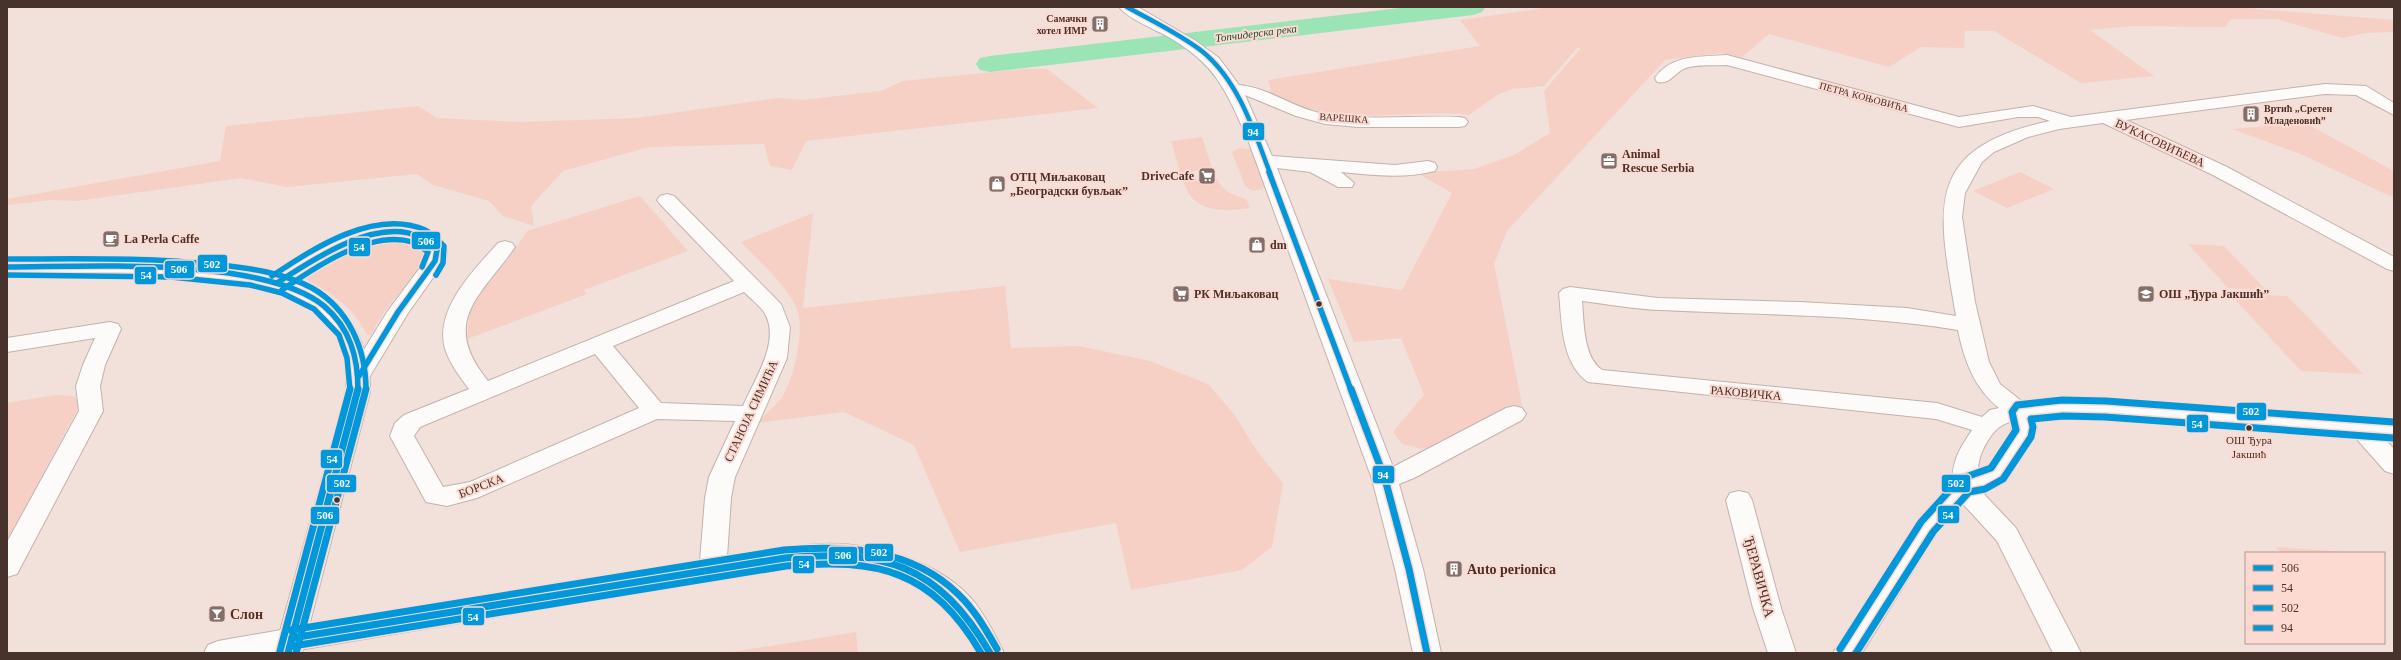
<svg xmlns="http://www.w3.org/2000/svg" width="2401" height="660" font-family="'Times New Roman',serif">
<rect width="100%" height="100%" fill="#f2e0db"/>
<g fill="#f6d0c5">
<path d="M1552,7H2232L2394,20V32L2366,33L2342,38L2277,19H2231L2225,27L2133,26L2090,30L2154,76L2081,83L1994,31H1965L1964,48L1921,47L1889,67L1769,34L1742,57L1720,53L1665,60L1507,231L1494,264L1522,405L1444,443L1422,449L1402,444L1393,432L1424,395L1401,338L1354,342L1328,279L1402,290L1452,193L1417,173L1474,169L1514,155L1550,133L1544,91L1581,48H1577L1544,86L1512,89L1497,95L1469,115C1425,110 1381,119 1337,114C1314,112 1289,101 1268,92L1271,89L1268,80L1480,46L1460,20Z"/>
<path d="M1024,69H1047L1098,108L806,141L792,170L770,166L764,144L649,147L563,171L531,206L534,226L503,216L489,201L433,185L417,174L287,187L241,178L77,201L51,200L7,205V199L220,161L226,126L418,106L437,118L521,122L637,118L778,98L802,100L881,91L903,81Z"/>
<path d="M2305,123L2394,171V198L2303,155L2232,129Z"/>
<path d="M1202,137L1212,168L1193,171L1197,181L1217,179C1223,192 1233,195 1246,199L1250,208C1232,211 1201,213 1189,194C1181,181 1176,156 1171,141Z"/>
<path d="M1240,148L1251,150L1266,184L1262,189L1253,191L1245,186L1232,152Z"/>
<path d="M2020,172L2054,189L2007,208L1973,191Z"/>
<path d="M640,196L688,251L584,290L587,294L467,339C468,331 468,322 470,314C477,283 511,259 527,231Z"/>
<path d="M813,213L803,308L1005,286L1011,348L1079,346L1150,361L1208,384L1234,414L1257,451L1283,483L1272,547L1242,570L1131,590L1116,523L960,552L914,445L844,412L756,423C764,416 773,408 780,400C794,381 806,328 796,307C784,282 759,262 741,242Z"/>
<path d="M400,239C452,249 410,280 393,301C384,311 377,322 371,335H367C353,305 328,291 300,276C334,255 358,240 400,239Z"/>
<path d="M2188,244L2224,246L2266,290L2228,288Z"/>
<path d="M2229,293L2287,296L2363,374L2301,371Z"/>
<path d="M56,395L74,396L80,405L7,540V403Z"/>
<path d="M2276,547L2347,552L2348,553H2281Z"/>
<path d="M856,632L858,653H726Z"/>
</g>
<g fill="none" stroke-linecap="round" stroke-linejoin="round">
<path fill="#9be4b5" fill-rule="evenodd" d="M1408,7H1486L1482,12L1473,15L990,72L980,70L976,64L980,58L990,56Z"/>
<g stroke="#c3b2ad" stroke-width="2">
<g id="minor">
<path d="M1119,7H1138L1196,41L1219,58L1239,85C1270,88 1295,109 1325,114C1369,121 1415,115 1459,117L1465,118L1468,122L1465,126L1459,127H1358L1325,124L1296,116L1245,95L1272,156L1395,165L1428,161L1435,163L1437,167L1435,171C1403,179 1372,175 1341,172L1354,183L1352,187H1338L1310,172L1277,168L1393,467L1506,408L1514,406L1522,408L1526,414L1522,420L1414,478L1399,484L1423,569L1441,653H1413L1395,569L1372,479L1248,140C1227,93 1218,67 1172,39C1159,31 1128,19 1119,7Z"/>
<path d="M1727,55L1959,117L2033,106L2071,117L2325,84L2366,86L2394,103V115L2356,95L2325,94L2126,120L2227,167L2394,257V271L2387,269L2213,175L2103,123L2059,129L2028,137L1994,152L1982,162L1965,193L1962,217L1975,302L1989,362L2000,384L2024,403L2091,400L2267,411L2394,422V438L2383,437L2394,449V474L2385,471L2353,435L2091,416L2034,418L2037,427L2036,433L2006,480L1981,491L2016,528L2081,653H2053L1997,541L1963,504L1936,534L1862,653H1833L1918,520L1952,482C1953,459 1959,450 1972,430L1936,419L1588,382C1561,363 1562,323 1559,293L1563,289L1570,287L1658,298L1800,302L1907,308L1956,316C1938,210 1921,148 2050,121L2038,117H2018L1959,127L1727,65C1714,66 1698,64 1686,68C1674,72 1671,85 1657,82L1655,78C1671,54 1701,57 1727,55ZM1582,301C1607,304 1634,309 1660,310C1760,315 1859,314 1958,330C1964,360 1974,388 1999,408L1990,410L1982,417L1937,403L1602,370C1583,357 1584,322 1582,301ZM2011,422C2016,436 1990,467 1978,473C1977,455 1992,425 2011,422Z"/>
<path d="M667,194L674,196L781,304L790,327L787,358L735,477L731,498L727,557C758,552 790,545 821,544C874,542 941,561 975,603C987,619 996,636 1004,653H976C938,574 866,557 785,568L281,653H204L208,645L218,641L338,620L700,561L705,498L709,477L735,421L657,419L477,498L447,506L426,502L390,436L395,423L404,415L469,389C460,377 450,364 445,349C434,309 474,270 498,243L505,241L512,243L515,247C481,296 439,321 488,381L734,281L660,204L657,200L660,196ZM744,292C750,298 759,305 764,312C782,340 754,380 743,406L661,403L613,346ZM595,354L639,408L470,482L443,487L414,436L420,427Z"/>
<path d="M385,227C409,227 432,228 447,250L445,261L408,313L367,381L359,383L351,381L348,376L387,312L425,261L427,250C389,214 317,265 284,287L277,289L270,287L267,283L270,279C306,254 341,234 385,227Z"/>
<path d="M110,322L118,324L121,329L105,365L100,386L103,411L17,574L7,577V542L79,411L76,386L83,365L95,338L7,352V338Z"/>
<path d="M1739,491L1748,493L1752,500L1781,608L1796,653H1768L1753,608L1726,500L1730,493Z"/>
</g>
</g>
<g stroke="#c3b2ad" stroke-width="2">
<path id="major" d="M7,261C88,260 257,251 323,296C357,319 370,352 370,392L302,653H274L346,392C347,371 346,346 333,328C321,312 303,299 284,292C266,285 245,282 225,280C153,270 80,273 7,273Z"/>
</g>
<use href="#minor" fill="#fdfafa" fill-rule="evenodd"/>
<use href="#major" fill="#fdfafa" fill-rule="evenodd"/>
<g stroke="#fcdad1" stroke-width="8">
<g id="bus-1-far1">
<path d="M7,267C85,267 263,256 324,306C350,328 358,357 358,390"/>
<path d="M277,283C312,260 377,216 420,237C426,239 432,246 437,250L435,261L398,312L359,376"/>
</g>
</g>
<g stroke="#fcdad1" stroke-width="10">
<g id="bus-1">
<path d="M292,638L785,558C884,549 938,564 990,653"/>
<path d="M288,653L358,389"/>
</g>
</g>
<g stroke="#fcdad1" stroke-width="8">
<g id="bus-2-far1">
<path d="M7,275L171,277L250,285L282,293L314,309L339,335L347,358L350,390"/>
<path d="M282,290C314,268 371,229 412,242C418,244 423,249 428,252L422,267"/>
</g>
</g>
<g stroke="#fcdad1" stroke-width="10">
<g id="bus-2">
<path d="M293,646L786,566C878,558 932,570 981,653"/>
<path d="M280,651L350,389"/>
<path d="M1856,653L1933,532L1969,492L1985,489L2003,479L2031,437L2033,427L2031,419L2063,416L2105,417L2393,438"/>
</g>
</g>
<g stroke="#fcdad1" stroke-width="8">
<g id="bus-3-far1">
<path d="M7,259C78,259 148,257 219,265C250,268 284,273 312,288C349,309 366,349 366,390"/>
<path d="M272,276C313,249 374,208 425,230C432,233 438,241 444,246L443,263L436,275"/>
</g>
</g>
<g stroke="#fcdad1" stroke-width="10">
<g id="bus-3">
<path d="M291,630L784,550C846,545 911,548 958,594C975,610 986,630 997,649"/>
<path d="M1840,649L1921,522L1960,479L1991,468L2016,430L2012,412L2017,405L2062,400L2106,401L2394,422"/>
<path d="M296,653L366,389"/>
</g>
</g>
<g stroke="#fcdad1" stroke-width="7">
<path id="bus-4-far2" d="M1127,7C1152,21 1180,34 1203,52C1239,82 1254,131 1270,173"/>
</g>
<g stroke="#fcdad1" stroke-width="8">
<path id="bus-4-far1" d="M1269,172L1351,390"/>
</g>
<g stroke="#fcdad1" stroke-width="10">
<path id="bus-4" d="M1351,389L1385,479L1409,569L1427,653"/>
</g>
<use href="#bus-1-far1" stroke="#0098da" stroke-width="5.5"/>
<use href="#bus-1" stroke="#0098da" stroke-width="7"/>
<use href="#bus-2-far1" stroke="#0098da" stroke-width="5.5"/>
<use href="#bus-2" stroke="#0098da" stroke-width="7"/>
<use href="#bus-3-far1" stroke="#0098da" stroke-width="5.5"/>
<use href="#bus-3" stroke="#0098da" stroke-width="7"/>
<use href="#bus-4-far2" stroke="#0098da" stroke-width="4.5"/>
<use href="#bus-4-far1" stroke="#0098da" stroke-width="5.5"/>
<use href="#bus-4" stroke="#0098da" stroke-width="7"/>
</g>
<defs>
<g id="building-square" transform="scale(0.9)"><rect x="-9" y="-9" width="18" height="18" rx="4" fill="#836f69" stroke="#fcdad1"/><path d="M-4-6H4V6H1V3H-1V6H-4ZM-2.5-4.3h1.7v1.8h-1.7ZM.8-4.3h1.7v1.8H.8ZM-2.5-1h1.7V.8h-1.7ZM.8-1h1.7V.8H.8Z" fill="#fff"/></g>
<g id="office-square" transform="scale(0.9)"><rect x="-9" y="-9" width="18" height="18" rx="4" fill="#836f69" stroke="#fcdad1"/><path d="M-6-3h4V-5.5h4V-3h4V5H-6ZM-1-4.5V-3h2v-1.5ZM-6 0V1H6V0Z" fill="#fff"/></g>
<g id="supermarket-square" transform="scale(0.9)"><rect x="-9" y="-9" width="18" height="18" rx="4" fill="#836f69" stroke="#fcdad1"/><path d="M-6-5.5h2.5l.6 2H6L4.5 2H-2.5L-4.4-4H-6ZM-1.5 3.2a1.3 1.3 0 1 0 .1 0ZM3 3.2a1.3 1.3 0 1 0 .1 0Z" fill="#fff"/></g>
<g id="shop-square" transform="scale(0.9)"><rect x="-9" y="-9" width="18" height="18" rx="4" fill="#836f69" stroke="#fcdad1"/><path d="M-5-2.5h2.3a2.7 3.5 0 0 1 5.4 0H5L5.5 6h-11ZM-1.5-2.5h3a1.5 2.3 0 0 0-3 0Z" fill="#fff"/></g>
<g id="cafe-square" transform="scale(0.9)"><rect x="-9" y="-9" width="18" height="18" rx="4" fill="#836f69" stroke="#fcdad1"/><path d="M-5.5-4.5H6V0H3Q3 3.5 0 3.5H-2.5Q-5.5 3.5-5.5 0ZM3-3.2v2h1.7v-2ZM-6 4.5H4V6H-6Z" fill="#fff"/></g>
<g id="school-square" transform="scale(0.9)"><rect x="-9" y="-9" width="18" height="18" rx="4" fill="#836f69" stroke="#fcdad1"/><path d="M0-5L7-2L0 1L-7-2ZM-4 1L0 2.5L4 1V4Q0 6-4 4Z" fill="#fff"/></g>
<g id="bar-square" transform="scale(0.9)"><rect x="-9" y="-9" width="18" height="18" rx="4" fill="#836f69" stroke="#fcdad1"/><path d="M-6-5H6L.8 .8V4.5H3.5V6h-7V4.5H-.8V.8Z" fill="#fff"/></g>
</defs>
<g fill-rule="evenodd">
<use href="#building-square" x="1100" y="24"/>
<use href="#building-square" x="2251" y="114"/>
<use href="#office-square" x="1609" y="161"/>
<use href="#supermarket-square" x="1207" y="176"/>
<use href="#shop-square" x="997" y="184"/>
<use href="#cafe-square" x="111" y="239"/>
<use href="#shop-square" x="1257" y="245"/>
<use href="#supermarket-square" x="1181" y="294"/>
<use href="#school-square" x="2146" y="294"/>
<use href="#building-square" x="1454" y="569"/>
<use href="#bar-square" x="217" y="614"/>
</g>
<g fill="#47322c" stroke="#fcdad1" stroke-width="1.5">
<circle cx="1319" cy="304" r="3.5"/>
<circle cx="2249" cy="428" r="3.5"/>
<circle cx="337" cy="500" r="3.5"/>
</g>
<g text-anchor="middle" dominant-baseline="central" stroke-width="4" stroke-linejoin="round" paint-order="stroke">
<g font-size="10" font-weight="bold" fill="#47322c" stroke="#fcdad1" text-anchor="end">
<text x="1087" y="18">Самачки<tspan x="1087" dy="12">хотел ИМР</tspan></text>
<text x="2264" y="108" text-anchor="start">Вртић „Сретен<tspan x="2264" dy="12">Младеновић”</tspan></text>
</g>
<g font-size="10" fill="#47322c" stroke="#fcdad1">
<text transform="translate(1864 97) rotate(15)">ПЕТРА КОЊОВИЋА</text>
<text transform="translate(1344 118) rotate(4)">ВАРЕШКА</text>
</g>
<g font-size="11" font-style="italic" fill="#1e4c32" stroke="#fcdad1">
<text transform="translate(1256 33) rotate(-7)">Топчидерска река</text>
</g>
<g font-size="11" fill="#47322c" stroke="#fcdad1">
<text x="2249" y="440">ОШ Ђура<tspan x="2249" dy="14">Јакшић</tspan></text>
</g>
<g font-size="12" fill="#47322c" stroke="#fcdad1">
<text transform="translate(2160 143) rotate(25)">ВУКАСОВИЋЕВА</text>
<text transform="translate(1746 393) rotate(5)">РАКОВИЧКА</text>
<text transform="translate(751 411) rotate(-65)">СТАНОЈА СИМИЋА</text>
<text transform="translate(481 486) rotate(-21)">БОРСКА</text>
</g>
<g font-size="12" font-weight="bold" fill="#47322c" stroke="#fcdad1" text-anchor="start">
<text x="1622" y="154">Animal<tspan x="1622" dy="14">Rescue Serbia</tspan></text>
<text x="1194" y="176" text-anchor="end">DriveCafe</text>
<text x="1010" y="177">ОТЦ Миљаковац<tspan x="1010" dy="14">„Београдски бувљак”</tspan></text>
<text x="124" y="239">La Perla Caffe</text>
<text x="1270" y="245">dm</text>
<text x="1194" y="294">РК Миљаковац</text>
<text x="2159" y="294">ОШ „Ђура Јакшић”</text>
</g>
<g font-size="14" font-weight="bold" fill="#47322c" stroke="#fcdad1" text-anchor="start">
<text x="1467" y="569">Auto perionica</text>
<text x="230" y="614">Слон</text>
</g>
<g font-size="14" fill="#47322c" stroke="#fcdad1">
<text transform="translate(1759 577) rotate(75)">ЂЕРАВИЧКА</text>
</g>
</g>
<g stroke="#fcdad1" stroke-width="1.5">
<rect x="1242" y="122" width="23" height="19" rx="4" fill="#0098da"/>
<rect x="411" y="231" width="30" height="19" rx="4" fill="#0098da"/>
<rect x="348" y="237" width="23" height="20" rx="4" fill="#0098da"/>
<rect x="197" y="254" width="31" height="19" rx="4" fill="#0098da"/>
<rect x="164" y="260" width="31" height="19" rx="4" fill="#0098da"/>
<rect x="134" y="266" width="23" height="19" rx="4" fill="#0098da"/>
<rect x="2236" y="402" width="31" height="19" rx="4" fill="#0098da"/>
<rect x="2186" y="414" width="23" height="19" rx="4" fill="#0098da"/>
<rect x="320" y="449" width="23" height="20" rx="4" fill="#0098da"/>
<rect x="1372" y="465" width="23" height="19" rx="4" fill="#0098da"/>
<rect x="1941" y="474" width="30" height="19" rx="4" fill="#0098da"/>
<rect x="326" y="474" width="31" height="19" rx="4" fill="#0098da"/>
<rect x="1937" y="505" width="23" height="19" rx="4" fill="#0098da"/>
<rect x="310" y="506" width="30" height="19" rx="4" fill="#0098da"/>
<rect x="864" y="543" width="30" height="19" rx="4" fill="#0098da"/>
<rect x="828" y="546" width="30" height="19" rx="4" fill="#0098da"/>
<rect x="792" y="555" width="23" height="19" rx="4" fill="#0098da"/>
<rect x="462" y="607" width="23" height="19" rx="4" fill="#0098da"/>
</g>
<g font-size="11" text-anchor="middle" font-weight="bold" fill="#fff">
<text x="1253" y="136">94</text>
<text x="426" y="245">506</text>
<text x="359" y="251">54</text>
<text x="212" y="268">502</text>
<text x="179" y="273">506</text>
<text x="146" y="279">54</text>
<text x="2251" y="415">502</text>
<text x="2197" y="428">54</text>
<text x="332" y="463">54</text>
<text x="1383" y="479">94</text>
<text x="1956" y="487">502</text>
<text x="342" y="487">502</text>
<text x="1948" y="519">54</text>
<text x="325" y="519">506</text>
<text x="879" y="556">502</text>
<text x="843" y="559">506</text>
<text x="804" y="568">54</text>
<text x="473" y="621">54</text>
</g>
<rect width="2401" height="660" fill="none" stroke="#47322c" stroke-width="16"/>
<rect x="2245" y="552" width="140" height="92" fill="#fcdad1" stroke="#b4978f"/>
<rect x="2253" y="565" width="20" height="6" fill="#0098da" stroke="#b4978f"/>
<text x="2281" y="572" font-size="12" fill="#47322c">506</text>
<rect x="2253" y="585" width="20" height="6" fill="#0098da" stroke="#b4978f"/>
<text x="2281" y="592" font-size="12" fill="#47322c">54</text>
<rect x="2253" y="605" width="20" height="6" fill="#0098da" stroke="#b4978f"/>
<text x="2281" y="612" font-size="12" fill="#47322c">502</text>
<rect x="2253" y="625" width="20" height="6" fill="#0098da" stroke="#b4978f"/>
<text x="2281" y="632" font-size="12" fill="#47322c">94</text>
</svg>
